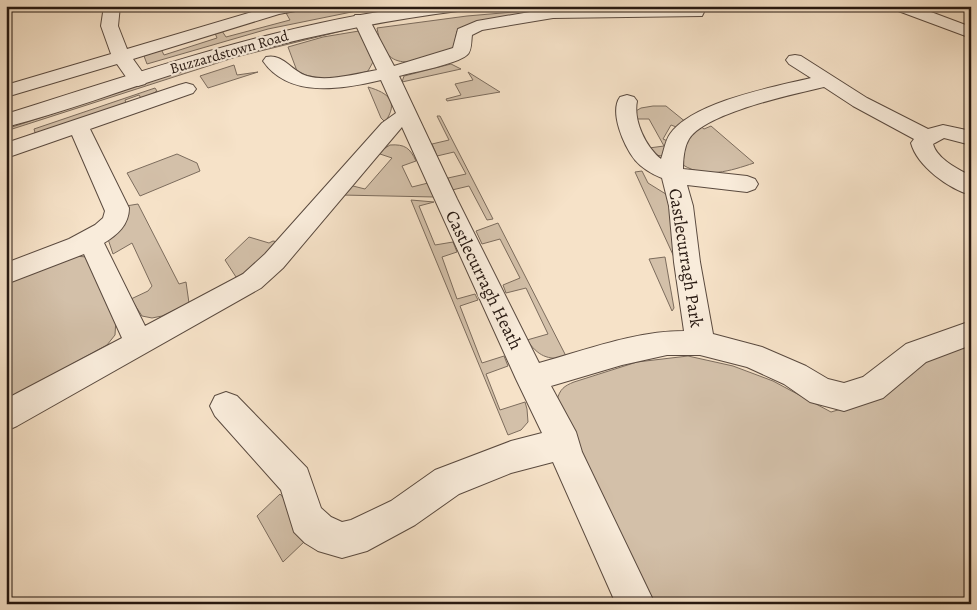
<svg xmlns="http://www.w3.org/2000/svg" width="977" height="610" font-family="Alegreya,serif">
<rect width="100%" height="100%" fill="#f6e2c8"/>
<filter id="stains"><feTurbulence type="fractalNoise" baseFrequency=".004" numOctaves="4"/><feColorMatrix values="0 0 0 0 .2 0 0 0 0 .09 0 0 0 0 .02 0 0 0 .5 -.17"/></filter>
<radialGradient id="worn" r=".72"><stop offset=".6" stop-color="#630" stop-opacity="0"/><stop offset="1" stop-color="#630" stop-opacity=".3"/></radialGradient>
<g fill="#d3c0a9" stroke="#7c6c5d">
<path d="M324,6H381L268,29L147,64L144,56L161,49L164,55L217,38L215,33L222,31L226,37L290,20L286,13Z"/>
<path d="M537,10L468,25L457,31L453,50C418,60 386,79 377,28L467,16Z"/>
<path d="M344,28L350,29L236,57L6,131V129L225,57Z"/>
<path d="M359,31L373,62L368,71C346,78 318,83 297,71L288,47L323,37Z"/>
<path d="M451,64L461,69L402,82L404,76Z"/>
<path d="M234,65L237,75L258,72L208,88L200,76Z"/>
<path d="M468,72L500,92L447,101L446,99L461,95L455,84L473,80Z"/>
<path d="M368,87C389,93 399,102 385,122L381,118Z"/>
<path d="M155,88L157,91L142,100L139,95L125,100L127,105L36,136L34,129Z"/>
<path d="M653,106H666L687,123L679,128L671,125L663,139L670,142L663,156L654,155L649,148L664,146L649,119H636L634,112L641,108Z"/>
<path d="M437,116H440L493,219L487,220L469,186L452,190L448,178L466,174L454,152L437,156L432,144L449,140Z"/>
<path d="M699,125L704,129L711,126L754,163C730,171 706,179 683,165V143Z"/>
<path d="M390,145C405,144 410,148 416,161L402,166L412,187L428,183L435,197L341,195L349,185L365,189L392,158L377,153Z"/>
<path d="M177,154L197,163L200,171L140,196L127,173Z"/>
<path d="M642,171L648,183L669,196L674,257L635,172Z"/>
<path d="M411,200L434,202L419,206L435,245L453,242L457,252L442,257L457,299L475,294L478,300L460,306L482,363L504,356L508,366L486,374L500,410L525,402L527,409L528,422L521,430L508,435Z"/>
<path d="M138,204L179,284L186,282L189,303L162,316L152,318L142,316L131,299L148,291L152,286L132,243L113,254L108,239L126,206Z"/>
<path d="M498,223L567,358C547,360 538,356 527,340L548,334L526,288L506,293L503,285L520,278L500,239L482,244L476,231Z"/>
<path d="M249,237L269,243L273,241L278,242L253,273L236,277L225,260Z"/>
<path d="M72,256L88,257L116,318L115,335L107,345L6,400V280Z"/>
<path d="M665,257L674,308L672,311L649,259Z"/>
<path d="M971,343V604H652L557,400C560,389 564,386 574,382L637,362L688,356L733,366L773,381L831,412L875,399L922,363Z"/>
<path d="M280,494L288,503L305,541L283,562L257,516Z"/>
</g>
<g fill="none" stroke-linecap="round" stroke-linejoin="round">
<g stroke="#5a4a3f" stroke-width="2">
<g id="minor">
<path d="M104,6H120L118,26L127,49L272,6H308L306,9L279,14L133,59L148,80L145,84L138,86L131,84L117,64L6,97V85L111,54L101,26Z"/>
<path d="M891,6H915L971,27V38L893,9Z"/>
<path d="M696,7L702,8L704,12L702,16L553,18L482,30L472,35C471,41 472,51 467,55C457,64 414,72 399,76L457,199L539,363C586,350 635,331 684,331L674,262L669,206L662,178C652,174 642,168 635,160C624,146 609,112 620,97L627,95L634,97L637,101C633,121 646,147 661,159C664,151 665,141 670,134C693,102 773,87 811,78L789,64L786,60L789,56L795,55L801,56L867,98L928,129L943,125L971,131V145L944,138L933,144C937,159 958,169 971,176V195C949,189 917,166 911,143L914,139L853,106L824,87C794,94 705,113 689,139C684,147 683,160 683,169L747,176L755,179L758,184L755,189L747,192L687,185L693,206L700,262L713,334L762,347L806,366L828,379L844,383L863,377L906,344L971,321V345L926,362L883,398L844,411L810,402L784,384L747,367L700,355H667L622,365L551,386L576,432L582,452L655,604H616L553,462L511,473L459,494L415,525L367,551L342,558L318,551L305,543L294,532L281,490L215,416L210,406L215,396L226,392L237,396L307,468L321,508L331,517L342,522L351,520L391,501L435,470L511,441L542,433L516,379L402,127L283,268L261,288L17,426L6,431V399L122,338L84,254L6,284V263L69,239L95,225L103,218L105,211L72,135L6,158V143L179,85L186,83L193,85L196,89L193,93L90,129L129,208C129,225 117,235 104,243L145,326L243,274L265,254L382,123L396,113L381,80C343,89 289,99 263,61L266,57C283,53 291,71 307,76C328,82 355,74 377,70L353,19L355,15H367L369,19L394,66L453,48L458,29L477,21L553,8Z"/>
</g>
</g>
<g stroke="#5a4a3f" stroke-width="2">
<path id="tertiary" d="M418,6H466L464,9L458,11C363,23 272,44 180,72C122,90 65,112 6,127V114C141,72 277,24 418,6Z"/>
</g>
<use href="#minor" fill="#f9ecdb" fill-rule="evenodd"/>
<use href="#tertiary" fill="#f9ecdb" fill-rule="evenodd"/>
</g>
<g text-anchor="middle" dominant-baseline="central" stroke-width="4.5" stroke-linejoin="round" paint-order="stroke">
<g font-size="15" fill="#261811" stroke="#f9ecdb">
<text transform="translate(229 52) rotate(-16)">Buzzardstown Road</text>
</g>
<g font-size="18" fill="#261811" stroke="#f9ecdb">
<text transform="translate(686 258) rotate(81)">Castlecurragh Park</text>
<text transform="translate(484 280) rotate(64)">Castlecurragh Heath</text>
</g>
</g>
<rect width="977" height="610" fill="none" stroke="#f6e2c8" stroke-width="25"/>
<rect x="8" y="8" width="962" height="595" fill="none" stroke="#261811" stroke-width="2.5"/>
<rect x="12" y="12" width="952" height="585" fill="none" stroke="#261811"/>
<rect width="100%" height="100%" filter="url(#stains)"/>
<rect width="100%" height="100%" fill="url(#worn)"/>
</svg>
